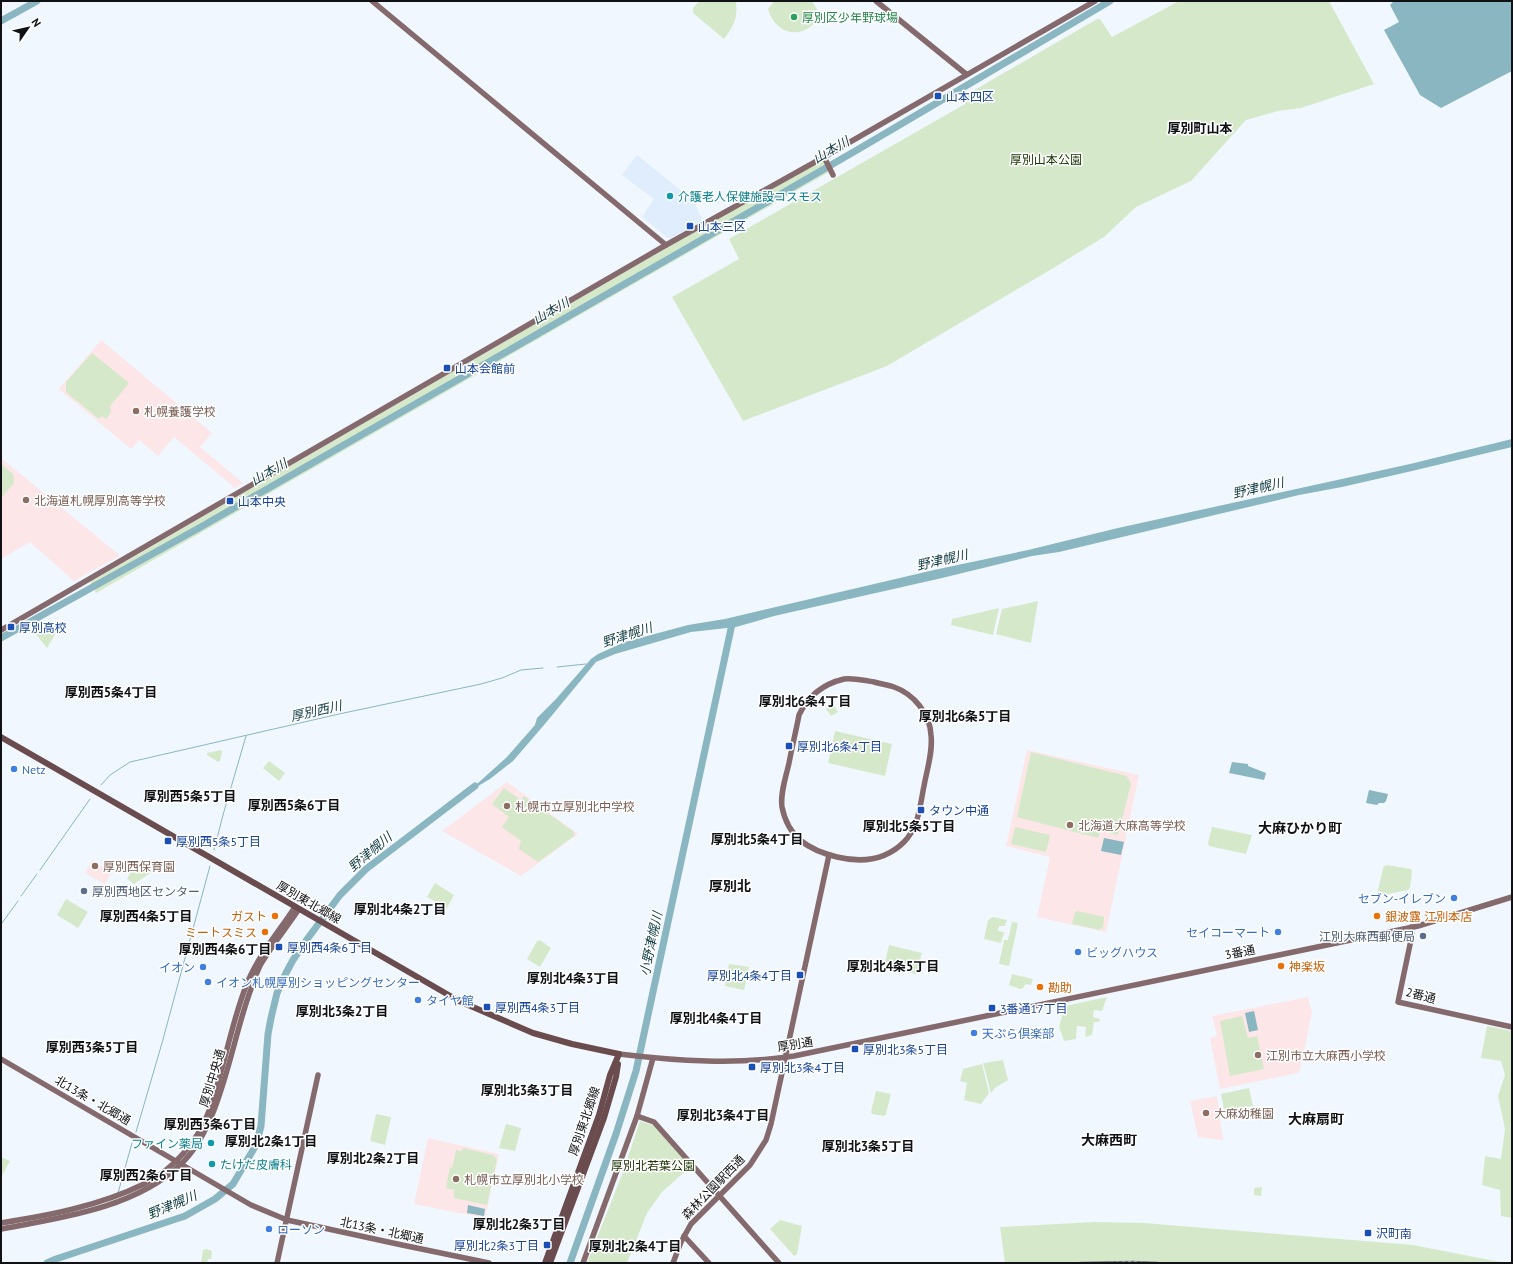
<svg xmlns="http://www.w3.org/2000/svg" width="1513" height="1264" font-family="'PT Sans','Noto Sans JP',sans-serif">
<rect width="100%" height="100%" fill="#f1f7fe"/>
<path fill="#e0edfc" d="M637,155L693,200L703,221L671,238H668L642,217L654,199L622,175Z"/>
<g fill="#fce6e7">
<path d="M101,340L212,433L200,447L243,483L235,488L174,437L158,456L139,440L131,449L59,389Z"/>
<path d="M1,458L118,554L119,556L74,581L30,542L1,559Z"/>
<path d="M1027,750L1139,775L1106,932L1037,917L1050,857L1006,846Z"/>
<path d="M507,782L578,834L521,876L442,831Z"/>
<path d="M92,860L111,873L105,884L85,873Z"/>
<path d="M1308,997L1312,1012L1300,1071L1298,1073L1220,1089L1210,1038L1217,1036L1212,1016Z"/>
<path d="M1217,1096L1223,1140L1198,1137L1190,1101Z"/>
<path d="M428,1138L499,1154L485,1218L414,1204Z"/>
</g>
<g fill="#d5e9ca">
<path d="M699,1H736C738,17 734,26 724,39L693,13V8Z"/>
<path d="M774,1H812L820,14C808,41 775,37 768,9Z"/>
<path d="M1179,1H1329L1374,84L1301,108L1278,111L1246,120L1191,181L1136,207L1104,237L1050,270L887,366L743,421L672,297L739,259L729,239L965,104V99L966,95L1097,19H1100L1112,37Z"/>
<path d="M821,158L829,172L96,593L90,582Z"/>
<path d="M92,353L129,383L110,406L111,412L106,419L102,416L99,419L66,392V382Z"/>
<path d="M1,464L13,474L14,483L1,498Z"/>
<path d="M1038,601L1031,643L996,634L1002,609Z"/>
<path d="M999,608L993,635L951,625L952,619Z"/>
<path d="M51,623L59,628L47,648L34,632Z"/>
<path d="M833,704L838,712L831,716L826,709Z"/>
<path d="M835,731L892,744L885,776L828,763Z"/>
<path d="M221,750L222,752L220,761L218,762L207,755V753Z"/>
<path d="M1031,752L1127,776L1131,784L1118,835L1100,831L1098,838L1017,817Z"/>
<path d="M269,761L285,773L279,781L263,768Z"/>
<path d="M504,788L521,800L524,796L574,832V836L538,862L519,849L521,841L502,827L509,817L492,804Z"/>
<path d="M1015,827L1050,835L1046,852L1011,844Z"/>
<path d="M1212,827L1252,835L1246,854L1209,846L1208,843Z"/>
<path d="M136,862L152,872L134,884L127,879Z"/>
<path d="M1386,865L1411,869L1412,872L1410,888L1408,890L1378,896L1377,894L1383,868Z"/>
<path d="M435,883L454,895L447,908L427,897Z"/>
<path d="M66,899L88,912L78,928L57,915Z"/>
<path d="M1077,911L1104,917L1103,929L1100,928V930L1072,924L1075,912Z"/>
<path d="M993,917L1007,920L1005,926H999L998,931L1004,932L1001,943L984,939L988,920Z"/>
<path d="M1012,922L1018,923L1009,966L999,964L1004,940H1008Z"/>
<path d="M540,940L551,948L540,967L527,959L537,941Z"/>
<path d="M889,945L922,953L916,974L884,967Z"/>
<path d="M729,964L749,967L744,990L725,986Z"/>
<path d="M1012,974L1033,979L1031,985L1026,984L1023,988L1020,989L1009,985Z"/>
<path d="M1107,997L1102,1011L1094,1010L1093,1017L1100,1019L1099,1022H1094L1092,1035L1085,1037L1086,1027L1077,1026L1076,1039L1064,1041L1059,1027L1065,1006Z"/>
<path d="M1242,1016L1248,1038L1257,1036L1264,1069L1230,1076L1220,1021Z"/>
<path d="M1487,1026L1512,1031V1218L1501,1216L1500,1190L1482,1185L1485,1156L1501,1159L1505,1129L1498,1096L1505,1075L1501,1061L1481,1058Z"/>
<path d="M1003,1060L1008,1080L995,1088L991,1093L983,1063Z"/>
<path d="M982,1064L989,1093L981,1104L964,1100L967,1083L960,1081L963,1069Z"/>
<path d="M1249,1088L1253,1106L1224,1109L1221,1094Z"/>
<path d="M876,1091L891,1094L886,1114L884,1116L872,1114L871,1112Z"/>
<path d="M376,1114L391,1117L385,1145L370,1141Z"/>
<path d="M640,1121L653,1125L691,1166L662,1192L647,1213L627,1263H587L623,1172Z"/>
<path d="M506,1124L521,1128L515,1151L499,1148Z"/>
<path d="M463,1148L493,1155L497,1159L487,1205L454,1198V1190L446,1188L450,1167L452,1168L456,1150L462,1151Z"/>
<path d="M1,1157L10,1161L1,1177Z"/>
<path d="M1262,1187L1261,1196L1254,1195V1188Z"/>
<path d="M780,1220L802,1226L797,1254L794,1256L770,1229Z"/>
<path d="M1095,1222L1144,1223L1413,1245L1495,1261L1512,1263H1005L1000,1227Z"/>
<path d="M206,1249L212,1251L211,1259H208L207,1263H201L203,1250Z"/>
</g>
<g fill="#89b6c0">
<path d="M1394,1H1512V71L1441,108L1420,95L1384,30L1399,22L1390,5Z"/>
<path d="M1512,439V447L1412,471L1342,487L1299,495L1059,552L1032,556L942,578L774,616L736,627L691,632L615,654L596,662L544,725L513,761L490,779L468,792L507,757L535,725L537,718L556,699L591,659L598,654L625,642L688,625L725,619L934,570L1028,550L1118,528L1410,464Z"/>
<path d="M1232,762L1248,764V766L1266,773L1264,780L1229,773Z"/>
<path d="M1369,790L1388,794L1386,801L1384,803H1379L1377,805L1366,803Z"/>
<path d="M1104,838L1124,842L1121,855L1101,851Z"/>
<path d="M1254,1011L1258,1030L1249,1032L1245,1013Z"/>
<path d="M468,1205L485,1209L484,1216L467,1213Z"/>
</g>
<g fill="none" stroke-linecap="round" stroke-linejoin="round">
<g stroke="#89b6c0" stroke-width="1">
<path d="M557,667L586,664"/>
<path d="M101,785L110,775L130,762L339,714L481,684L502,678L521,670L543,668"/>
<path d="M214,850L223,815L246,736"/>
<path d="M40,870L90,799"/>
<path d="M21,896L37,874"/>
<path d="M2,923L18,901"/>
<path d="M136,1132L162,1043L210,866"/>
<path d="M118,1193L132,1143"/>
</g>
<g stroke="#89b6c0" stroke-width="7">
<path d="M1,21L37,1"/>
<path d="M1,638L199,528L670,258L857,150L1110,1"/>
<path d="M47,1263L56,1259L185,1216L215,1199L233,1184L256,1145L261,1126L268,1034L271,1018L277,993L286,973L293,960L308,938L340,895L366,869L475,786"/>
<path d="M570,1263L616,1134L636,1071L732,624"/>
</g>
<g stroke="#856a6d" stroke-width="5.5">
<path d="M372,1L666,245"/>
<path d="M876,1L966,74"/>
<path d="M824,157L833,175"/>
<path d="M1,630L666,245L824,157L1095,1"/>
<path d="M844,679C854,678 863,680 874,682C881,684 888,685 894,687C914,694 930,714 931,735C933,752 927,769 924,786C920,805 919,827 904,842C885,861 862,863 837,857C809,850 788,838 782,807C780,793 786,777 789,763C792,747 796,731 799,715C808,696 823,684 844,679Z"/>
<path d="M1411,927L1412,935L1398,1002L1512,1027"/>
<path d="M619,1054C677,1061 737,1065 794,1056L1418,926L1512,897"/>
<path d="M1,1059L251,1205L287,1220L402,1245L489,1263"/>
<path d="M637,1116L654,1122L779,1263"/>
<path d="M1,1223C50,1215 99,1206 144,1184C173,1170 198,1141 209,1111C224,1070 230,1027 246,986C257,957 278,933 295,907"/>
<path d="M1,1229C60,1218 136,1208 181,1164C222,1125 231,1041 251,989C254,981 257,971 261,964C272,945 287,927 299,909"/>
<path d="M684,1236L709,1263"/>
<path d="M277,1263L318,1075"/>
<path d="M583,1263L637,1116L653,1058"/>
<path d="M673,1263L681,1242L691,1224L750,1165L766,1140L771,1124L829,855"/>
</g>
<g stroke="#6a4b4e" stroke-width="6">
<path d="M1,737L459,1001L533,1033L572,1044L619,1054"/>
<path d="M545,1263L599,1115L610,1075L619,1054"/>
<path d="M550,1263L604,1118L616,1077L618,1064"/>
</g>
<g stroke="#6f7378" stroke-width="2.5">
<path id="rail" d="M1080,1263L1133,1262L1158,1263"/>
</g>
<use href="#rail" stroke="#fff" stroke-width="1" stroke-dasharray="3" stroke-linecap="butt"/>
</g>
<circle fill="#2e9e5b" stroke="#fff" stroke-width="1.5" cx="794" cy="17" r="4"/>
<g fill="#1a4fb4" stroke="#fff" stroke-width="1.5">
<rect x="934" y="92" width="8" height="8" rx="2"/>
<rect x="686" y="222" width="8" height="8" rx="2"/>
<rect x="443" y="364" width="8" height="8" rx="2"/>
<rect x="226" y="497" width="8" height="8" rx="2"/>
<rect x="7" y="623" width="8" height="8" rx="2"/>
<rect x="785" y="742" width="8" height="8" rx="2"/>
<rect x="917" y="806" width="8" height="8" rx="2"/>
<rect x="164" y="837" width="8" height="8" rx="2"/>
<rect x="275" y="943" width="8" height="8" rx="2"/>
<rect x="796" y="971" width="8" height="8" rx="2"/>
<rect x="483" y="1003" width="8" height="8" rx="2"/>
<rect x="988" y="1004" width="8" height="8" rx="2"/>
<rect x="851" y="1045" width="8" height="8" rx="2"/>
<rect x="748" y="1063" width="8" height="8" rx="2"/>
<rect x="1364" y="1229" width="8" height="8" rx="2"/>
<rect x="543" y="1241" width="8" height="8" rx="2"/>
</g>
<g fill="#0f9aa8" stroke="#fff" stroke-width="1.5">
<circle cx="670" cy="196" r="4"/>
<circle cx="211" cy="1143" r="4"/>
<circle cx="212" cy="1164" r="4"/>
</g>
<g fill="#8d6e63" stroke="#fff" stroke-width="1.5">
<circle cx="136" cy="411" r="4"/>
<circle cx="26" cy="500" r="4"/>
<circle cx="507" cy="806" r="4"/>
<circle cx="1070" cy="825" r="4"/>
<circle cx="95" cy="866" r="4"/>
<circle cx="1258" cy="1055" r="4"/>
<circle cx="1206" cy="1113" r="4"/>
<circle cx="456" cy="1179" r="4"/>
</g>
<g fill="#3f7fe0" stroke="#fff" stroke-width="1.5">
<circle cx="14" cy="769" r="4"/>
<circle cx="1454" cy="898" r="4"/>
<circle cx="1278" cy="932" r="4"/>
<circle cx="1078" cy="952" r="4"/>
<circle cx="203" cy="967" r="4"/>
<circle cx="208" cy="982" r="4"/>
<circle cx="418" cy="1000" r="4"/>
<circle cx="974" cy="1033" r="4"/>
<circle cx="269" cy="1229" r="4"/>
</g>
<g fill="#5c6f8a" stroke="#fff" stroke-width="1.5">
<circle cx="84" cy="891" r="4"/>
<circle cx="1423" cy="936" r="4"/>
</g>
<g fill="#e8710a" stroke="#fff" stroke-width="1.5">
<circle cx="275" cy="916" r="4"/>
<circle cx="1377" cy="916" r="4"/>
<circle cx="265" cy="932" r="4"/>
<circle cx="1281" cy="966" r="4"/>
<circle cx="1040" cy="987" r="4"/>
</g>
<g text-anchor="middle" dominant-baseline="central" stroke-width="3" stroke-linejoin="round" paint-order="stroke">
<g font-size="12" fill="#27864d" stroke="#fff" text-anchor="start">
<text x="802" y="17">厚別区少年野球場</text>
</g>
<g font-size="12" fill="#164399" stroke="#fff" text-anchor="start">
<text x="946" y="96">山本四区</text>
<text x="698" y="226">山本三区</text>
<text x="455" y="368">山本会館前</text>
<text x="238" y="501">山本中央</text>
<text x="19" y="627">厚別高校</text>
<text x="797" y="746">厚別北6条4丁目</text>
<text x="929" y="810">タウン中通</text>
<text x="176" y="841">厚別西5条5丁目</text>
<text x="287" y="947">厚別西4条6丁目</text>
<text x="792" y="975" text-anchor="end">厚別北4条4丁目</text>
<text x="495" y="1007">厚別西4条3丁目</text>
<text x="1000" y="1008">3番通17丁目</text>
<text x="863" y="1049">厚別北3条5丁目</text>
<text x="760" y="1067">厚別北3条4丁目</text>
<text x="1376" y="1233">沢町南</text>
<text x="539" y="1245" text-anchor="end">厚別北2条3丁目</text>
</g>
<g font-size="12" fill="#193302" stroke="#fff">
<text x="1046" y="159">厚別山本公園</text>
<text x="653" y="1165">厚別北若葉公園</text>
</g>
<g font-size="12" fill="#0d838f" stroke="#fff" text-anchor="start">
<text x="678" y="196">介護老人保健施設コスモス</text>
<text x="203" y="1143" text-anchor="end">ファイン薬局</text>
<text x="220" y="1164">たけだ皮膚科</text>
</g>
<g font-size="12" fill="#785e54" stroke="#fff" text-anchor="start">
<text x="144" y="411">札幌養護学校</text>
<text x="34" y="500">北海道札幌厚別高等学校</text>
<text x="515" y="806">札幌市立厚別北中学校</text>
<text x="1078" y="825">北海道大麻高等学校</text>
<text x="103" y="866">厚別西保育園</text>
<text x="1266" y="1055">江別市立大麻西小学校</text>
<text x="1214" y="1113">大麻幼稚園</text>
<text x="464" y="1179">札幌市立厚別北小学校</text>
</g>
<g font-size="12" fill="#366cbe" stroke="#fff" text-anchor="start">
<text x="22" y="769">Netz</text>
<text x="1446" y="898" text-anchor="end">セブン-イレブン</text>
<text x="1270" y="932" text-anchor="end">セイコーマート</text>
<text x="1086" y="952">ビッグハウス</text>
<text x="195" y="967" text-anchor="end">イオン</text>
<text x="216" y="982">イオン札幌厚別ショッピングセンター</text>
<text x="426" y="1000">タイヤ館</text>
<text x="982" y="1033">天ぷら倶楽部</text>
<text x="277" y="1229">ローソン</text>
</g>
<g font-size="12" fill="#4e5e75" stroke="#fff" text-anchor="start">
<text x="92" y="891">厚別西地区センター</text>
<text x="1415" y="936" text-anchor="end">江別大麻西郵便局</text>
</g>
<g font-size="12" fill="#0f1114" stroke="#fff">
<text transform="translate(309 902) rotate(30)">厚別東北郷線</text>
<text transform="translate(1240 952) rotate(-11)">3番通</text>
<text transform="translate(1421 995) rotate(14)">2番通</text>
<text transform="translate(795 1044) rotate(-9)">厚別通</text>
<text transform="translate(212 1078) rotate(-73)">厚別中央通</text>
<text transform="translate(93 1100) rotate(30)">北13条・北郷通</text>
<text transform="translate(584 1121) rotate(-71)">厚別東北郷線</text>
<text transform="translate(713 1187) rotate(-46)">森林公園駅西通</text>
<text transform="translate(382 1230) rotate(12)">北13条・北郷通</text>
</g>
<g font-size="12" fill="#c56008" stroke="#fff" text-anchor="start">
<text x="267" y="916" text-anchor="end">ガスト</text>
<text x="1385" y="916">銀波露 江別本店</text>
<text x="257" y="932" text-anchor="end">ミートスミス</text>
<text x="1289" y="966">神楽坂</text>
<text x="1048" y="987">勘助</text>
</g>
<g font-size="13" font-weight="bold" fill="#0f1114" stroke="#fff">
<text x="1200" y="128">厚別町山本</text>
<text x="111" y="692">厚別西5条4丁目</text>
<text x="805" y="701">厚別北6条4丁目</text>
<text x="965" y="716">厚別北6条5丁目</text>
<text x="190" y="796">厚別西5条5丁目</text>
<text x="294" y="805">厚別西5条6丁目</text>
<text x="909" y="826">厚別北5条5丁目</text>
<text x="757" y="839">厚別北5条4丁目</text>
<text x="400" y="909">厚別北4条2丁目</text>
<text x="146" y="916">厚別西4条5丁目</text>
<text x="225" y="949">厚別西4条6丁目</text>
<text x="893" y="966">厚別北4条5丁目</text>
<text x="573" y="978">厚別北4条3丁目</text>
<text x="342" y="1011">厚別北3条2丁目</text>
<text x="716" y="1018">厚別北4条4丁目</text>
<text x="92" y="1047">厚別西3条5丁目</text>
<text x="527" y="1090">厚別北3条3丁目</text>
<text x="723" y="1115">厚別北3条4丁目</text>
<text x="210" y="1124">厚別西3条6丁目</text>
<text x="271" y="1141">厚別北2条1丁目</text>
<text x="868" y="1146">厚別北3条5丁目</text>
<text x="373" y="1158">厚別北2条2丁目</text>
<text x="146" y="1175">厚別西2条6丁目</text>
<text x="519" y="1224">厚別北2条3丁目</text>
<text x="635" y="1246">厚別北2条4丁目</text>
</g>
<g font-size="13" font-style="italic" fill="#0e3a42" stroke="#fff">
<text transform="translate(831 150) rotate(-30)">山本川</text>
<text transform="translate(551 311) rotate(-30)">山本川</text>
<text transform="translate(269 472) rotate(-30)">山本川</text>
<text transform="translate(1258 488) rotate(-13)">野津幌川</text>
<text transform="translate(942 560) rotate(-13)">野津幌川</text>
<text transform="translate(627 635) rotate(-18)">野津幌川</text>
<text transform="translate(316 711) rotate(-13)">厚別西川</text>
<text transform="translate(370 852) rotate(-40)">野津幌川</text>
<text transform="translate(651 944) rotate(-78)">小野津幌川</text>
<text transform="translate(172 1205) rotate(-23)">野津幌川</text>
</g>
<g font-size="14" font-weight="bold" fill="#0f1114" stroke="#fff">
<text x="1300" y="828">大麻ひかり町</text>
<text x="730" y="886">厚別北</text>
<text x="1316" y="1119">大麻扇町</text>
<text x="1109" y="1140">大麻西町</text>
</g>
</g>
<rect width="1513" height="1264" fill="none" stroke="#0f1114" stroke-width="4"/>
<g transform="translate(28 28) rotate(56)" stroke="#ffffff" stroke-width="3" paint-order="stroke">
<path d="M0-3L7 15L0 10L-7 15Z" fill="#0f1114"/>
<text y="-6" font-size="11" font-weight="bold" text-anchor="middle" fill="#0f1114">N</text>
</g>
</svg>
